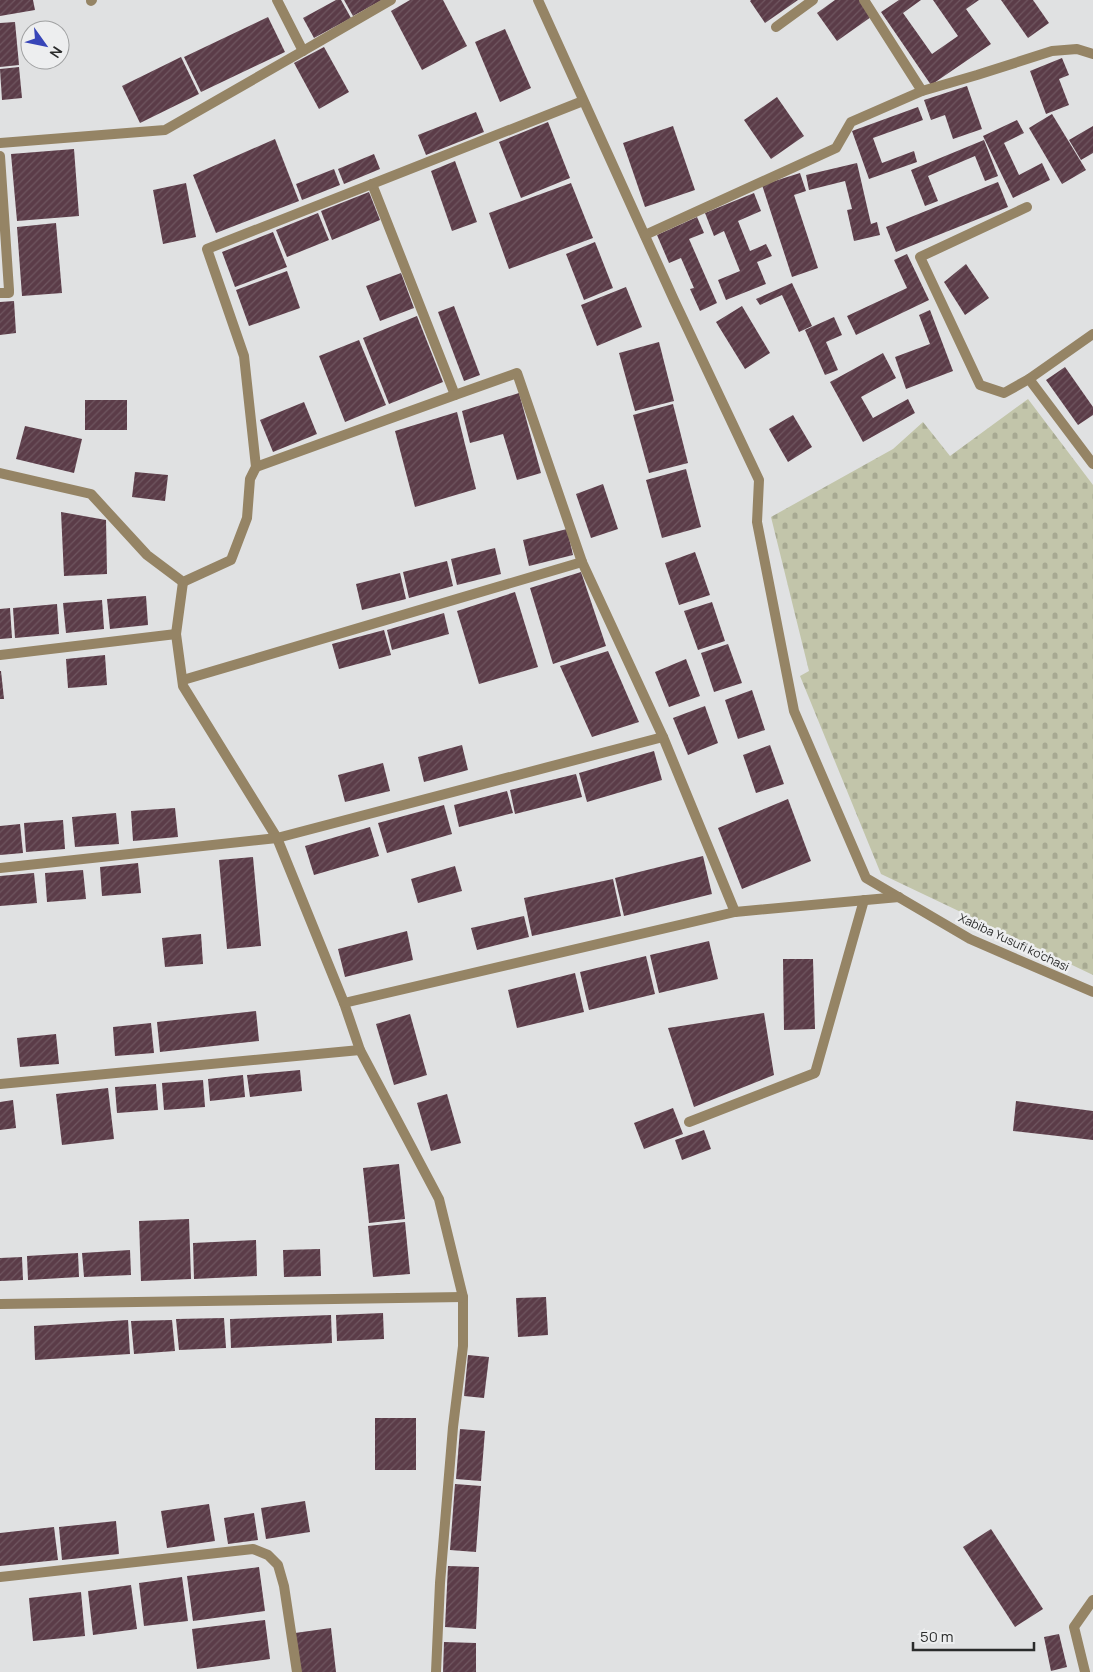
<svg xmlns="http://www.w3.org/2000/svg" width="1093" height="1672" font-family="Manrope,sans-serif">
<defs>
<pattern id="cemetery-stones" width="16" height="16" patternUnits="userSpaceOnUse" patternTransform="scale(1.25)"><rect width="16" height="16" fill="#c2c5aa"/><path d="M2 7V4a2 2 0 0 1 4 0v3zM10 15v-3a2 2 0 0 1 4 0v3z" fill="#a7a992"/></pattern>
<pattern id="building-hatch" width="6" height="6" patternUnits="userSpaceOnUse" patternTransform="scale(1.25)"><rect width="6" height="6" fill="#5b3c48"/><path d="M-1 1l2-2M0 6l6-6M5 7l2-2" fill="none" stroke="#6f5660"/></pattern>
</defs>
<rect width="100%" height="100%" fill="#e0e1e2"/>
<path fill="url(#cemetery-stones)" d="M1028,399L1093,485V975L881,874L800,676L809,671L771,517L893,449L923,422L950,456Z"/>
<g fill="url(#building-hatch)">
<path d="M0,0H33L35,10L0,16Z"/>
<path d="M336,0H341L351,18L314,38L303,18Z"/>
<path d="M344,0H382L353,16Z"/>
<path d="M410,0H443L467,46L422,70L391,11Z"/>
<path d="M751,0H798L765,23L750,1Z"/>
<path d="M835,0H859L871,17L837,41L817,13Z"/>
<path d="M899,0H921L903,13L932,54L958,36L933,0H979L966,9L991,44L931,85L881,12Z"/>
<path d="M1001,0H1033L1049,23L1028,38Z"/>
<path d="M268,17L285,52L201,92L184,57Z"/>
<path d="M15,22L19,65L0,67V23Z"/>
<path d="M505,29L531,88L500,102L475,42Z"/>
<path d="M324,47L349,92L319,109L294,63Z"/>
<path d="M181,57L199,94L140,123L122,86Z"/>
<path d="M1062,58L1069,75L1059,79L1069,105L1046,114L1030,71Z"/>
<path d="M19,67L22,98L2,100L0,69Z"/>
<path d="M967,86L982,129L953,139L945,115L931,120L924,100Z"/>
<path d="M777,97L804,136L771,159L744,120Z"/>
<path d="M918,107L923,120L873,138L882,163L914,151L917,162L869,179L852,131Z"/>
<path d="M476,112L484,132L426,155L418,135Z"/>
<path d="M1052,114L1086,170L1062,184L1029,128Z"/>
<path d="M1017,120L1024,133L1004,143L1019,175L1042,163L1050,180L1013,198L983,136Z"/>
<path d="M548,122L570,178L521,198L499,142Z"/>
<path d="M673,126L695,190L645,207L623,143Z"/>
<path d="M1093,126V153L1081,160L1069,140Z"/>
<path d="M275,139L299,201L216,233L193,175Z"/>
<path d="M984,140L998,176L985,181L975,156L928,176L938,201L925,206L911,170Z"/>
<path d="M74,149L79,216L17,221L11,154Z"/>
<path d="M374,154L380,169L344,184L338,169Z"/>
<path d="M455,161L477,222L452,231L431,171Z"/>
<path d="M857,163L871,224L877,222L880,235L854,241L847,210L852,209L845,181L809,190L806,175Z"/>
<path d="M334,169L340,185L302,200L296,184Z"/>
<path d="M800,173L806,191L794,195L818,268L792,277L762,185Z"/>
<path d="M998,182L1008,207L896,252L886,227Z"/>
<path d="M186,183L196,237L163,244L153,190Z"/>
<path d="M571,183L593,238L509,269L489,213Z"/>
<path d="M369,192L380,220L332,240L321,211Z"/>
<path d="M754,193L761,211L738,221L750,251L766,244L772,256L757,262L766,284L726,300L718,280L740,271L724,231L714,236L705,213Z"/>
<path d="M318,213L329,240L287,257L276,230Z"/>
<path d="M697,217L704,233L689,239L717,303L700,311L690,289L694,288L681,258L669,263L657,235Z"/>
<path d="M56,223L62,293L22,296L17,227Z"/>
<path d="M273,232L287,267L235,287L222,252Z"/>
<path d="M595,242L613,288L584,300L566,254Z"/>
<path d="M907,254L929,300L856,335L847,316L907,288L894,260Z"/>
<path d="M966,264L989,298L965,315L944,282Z"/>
<path d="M287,271L300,308L249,326L236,290Z"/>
<path d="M401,273L414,308L380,321L366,286Z"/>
<path d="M792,283L812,326L799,332L782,295L760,305L756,299Z"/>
<path d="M626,287L642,327L597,346L581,305Z"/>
<path d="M14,301L16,333L0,335V302Z"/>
<path d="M454,306L480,375L464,381L438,312Z"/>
<path d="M742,306L770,353L745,369L716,322Z"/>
<path d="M930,310L953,371L906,389L895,357L930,344L919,315Z"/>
<path d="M417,316L443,382L389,404L363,338Z"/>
<path d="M834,317L842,335L826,342L838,370L825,375L805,330Z"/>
<path d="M359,340L386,405L345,422L319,356Z"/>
<path d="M659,342L674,401L635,411L619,353Z"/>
<path d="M883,353L896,378L861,397L873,418L908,399L915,413L863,442L830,382Z"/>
<path d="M1065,367L1093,407V415L1078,425L1046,380Z"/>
<path d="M519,393L541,473L517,480L503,434L470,443L462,411Z"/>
<rect x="85" y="400" width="42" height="30"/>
<path d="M304,402L317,434L273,452L260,420Z"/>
<path d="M673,404L688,463L649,473L633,415Z"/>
<path d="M457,412L476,489L415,507L395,431Z"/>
<path d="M793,415L812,447L788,462L769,429Z"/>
<path d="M25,426L82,439L74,473L16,459Z"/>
<path d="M686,469L701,527L662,538L646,480Z"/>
<path d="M135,472L168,475L165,501L132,497Z"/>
<path d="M603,484L618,529L591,538L576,494Z"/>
<path d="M61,512L106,520L107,574L64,576Z"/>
<path d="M567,529L573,555L529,566L523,540Z"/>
<path d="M495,548L501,574L457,585L451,559Z"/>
<path d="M695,552L710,595L679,605L665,563Z"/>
<path d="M447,561L453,586L409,598L403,572Z"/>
<path d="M581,572L606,646L553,664L530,588Z"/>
<path d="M400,573L406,599L362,610L356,584Z"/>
<path d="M515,592L538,667L479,684L457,611Z"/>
<path d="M146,596L148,625L110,629L107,599Z"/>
<path d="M102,600L104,629L66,633L63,603Z"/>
<path d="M712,602L725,641L698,650L684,611Z"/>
<path d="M57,604L59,634L15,638L13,608Z"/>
<path d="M10,608L12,638L0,639V609Z"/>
<path d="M444,613L449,634L392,650L387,630Z"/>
<path d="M384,630L391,655L339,669L332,644Z"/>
<path d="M728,644L742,683L714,692L701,653Z"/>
<path d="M608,651L639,722L592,737L560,666Z"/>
<path d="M105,655L107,685L68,688L66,659Z"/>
<path d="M686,659L700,696L669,707L655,672Z"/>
<path d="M0,671H1L4,699H0Z"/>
<path d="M752,690L765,730L738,739L725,700Z"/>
<path d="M705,706L718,743L688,755L673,718Z"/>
<path d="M462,745L468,770L424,782L418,757Z"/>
<path d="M770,745L784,784L756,793L743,755Z"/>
<path d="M654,751L662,780L587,802L579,773Z"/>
<path d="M383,763L390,791L345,802L338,775Z"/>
<path d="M576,774L582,797L515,814L510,790Z"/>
<path d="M507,791L513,813L459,827L454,805Z"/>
<path d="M788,799L811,861L742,889L718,828Z"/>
<path d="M444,805L452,834L387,853L378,823Z"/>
<path d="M175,808L178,837L133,841L131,811Z"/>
<path d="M116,813L119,844L75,847L72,817Z"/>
<path d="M63,820L65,849L26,852L24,823Z"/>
<path d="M20,824L23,853L0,855V826Z"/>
<path d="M370,827L379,856L314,875L305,846Z"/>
<path d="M703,856L712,894L624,916L615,878Z"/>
<path d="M253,857L261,946L227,949L219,860Z"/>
<path d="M138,863L141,893L102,896L100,867Z"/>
<path d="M455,866L462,891L418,903L411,879Z"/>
<path d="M83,870L86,899L47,902L45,873Z"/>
<path d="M34,873L37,903L0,906V876Z"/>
<path d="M613,879L621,916L532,936L524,898Z"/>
<path d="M524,916L529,937L477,950L471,928Z"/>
<path d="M407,931L413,960L345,977L338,949Z"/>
<path d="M201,934L203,964L165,967L162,938Z"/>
<path d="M709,941L718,979L659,993L650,955Z"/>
<path d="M646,956L655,994L589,1010L580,972Z"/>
<path d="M783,959H813L815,1029L784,1030Z"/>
<path d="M575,973L584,1012L517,1028L508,990Z"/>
<path d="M256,1011L259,1041L160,1052L157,1022Z"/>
<path d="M764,1013L774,1075L694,1107L668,1028Z"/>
<path d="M410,1014L427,1075L394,1085L376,1024Z"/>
<path d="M151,1023L154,1053L115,1056L113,1027Z"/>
<path d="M56,1034L59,1064L20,1067L17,1038Z"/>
<path d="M300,1070L302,1091L250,1097L247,1075Z"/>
<path d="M243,1075L245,1097L210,1101L208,1079Z"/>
<path d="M203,1080L205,1107L164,1110L162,1083Z"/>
<path d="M156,1084L158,1110L117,1113L115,1087Z"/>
<path d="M108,1088L114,1139L62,1145L56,1094Z"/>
<path d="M447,1094L461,1143L431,1151L417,1103Z"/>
<path d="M13,1100L16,1128L0,1130V1102Z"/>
<path d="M1016,1101L1093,1111V1140L1013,1131Z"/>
<path d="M673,1108L683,1134L644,1149L634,1123Z"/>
<path d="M704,1130L711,1149L682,1160L675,1140Z"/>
<path d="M399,1164L405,1219L369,1223L363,1168Z"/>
<path d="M189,1219L191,1279L141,1281L139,1221Z"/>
<path d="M405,1222L410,1274L373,1277L368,1226Z"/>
<path d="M256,1240L257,1276L194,1279L193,1243Z"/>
<path d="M320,1249L321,1276L284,1277L283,1250Z"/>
<path d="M130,1250L131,1275L84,1277L82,1253Z"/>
<path d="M78,1253L79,1277L28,1280L27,1256Z"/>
<path d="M22,1257L23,1280L0,1281V1258Z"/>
<path d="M546,1297L548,1335L518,1337L516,1298Z"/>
<path d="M383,1313L384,1339L337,1341L336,1315Z"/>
<path d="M331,1315L332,1343L231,1348L230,1319Z"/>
<path d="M224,1318L226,1348L179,1350L176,1319Z"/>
<path d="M128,1320L130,1354L35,1360L34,1326Z"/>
<path d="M172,1320L175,1351L134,1354L131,1321Z"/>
<path d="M468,1355L489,1357L484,1398L464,1396Z"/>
<rect x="375" y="1418" width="41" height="52"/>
<path d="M460,1429L485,1431L481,1481L456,1479Z"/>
<path d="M455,1484L481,1486L476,1552L450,1550Z"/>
<path d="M305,1501L310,1532L266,1539L261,1508Z"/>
<path d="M209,1504L215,1541L167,1548L161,1511Z"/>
<path d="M254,1513L258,1540L228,1544L224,1518Z"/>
<path d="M116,1521L119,1554L62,1560L59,1527Z"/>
<path d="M54,1527L58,1560L0,1566V1533Z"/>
<path d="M991,1529L1043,1609L1015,1627L963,1547Z"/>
<path d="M448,1566L479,1567L476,1629L445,1627Z"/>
<path d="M259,1567L265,1611L193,1621L187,1576Z"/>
<path d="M182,1577L188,1621L144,1626L139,1583Z"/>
<path d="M131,1585L137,1629L93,1635L88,1591Z"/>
<path d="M81,1592L85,1636L33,1641L29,1598Z"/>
<path d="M265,1620L270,1659L197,1669L192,1629Z"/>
<path d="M331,1628L336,1672H300L295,1633Z"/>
<path d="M1059,1634L1067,1667L1051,1671L1044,1637Z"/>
<path d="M444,1642L476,1643V1672H443Z"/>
</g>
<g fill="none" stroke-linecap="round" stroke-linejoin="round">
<g stroke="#958465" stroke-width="10">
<path d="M277,0L303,51L391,0"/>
<path d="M538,0L674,300L759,480L757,522L794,711L866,878L970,939L1093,992"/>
<path d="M91,1L92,0"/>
<path d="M776,27L813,0"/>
<path d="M922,91L977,75L1052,51L1077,49L1093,54"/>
<path d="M0,143L165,130L303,51"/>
<path d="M0,156L9,290V293H0"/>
<path d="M372,184L455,395L517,373L582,562L663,737L735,912"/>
<path d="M1027,207L920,257L980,385L1004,393L1029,379L1093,464"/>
<path d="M645,235L836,148L851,122L922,91L864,0"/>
<path d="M1029,379L1093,334"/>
<path d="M256,467L455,395"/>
<path d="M0,473L91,494L147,555L183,582L231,560L247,518L250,479L256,467L244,356L207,249L583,101"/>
<path d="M183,582L176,634L183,686L277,838L344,1003L360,1050L439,1199L463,1297V1346L453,1427L440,1583L436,1672"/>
<path d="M0,655L176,634"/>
<path d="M183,680L582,562"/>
<path d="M0,868L277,838L663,737"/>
<path d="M344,1003L735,912L899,897"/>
<path d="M0,1084L360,1050"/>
<path d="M689,1122L815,1073L864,900"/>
<path d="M0,1304L463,1297"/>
<path d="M0,1577L253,1549L268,1555L278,1565L284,1586L297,1672"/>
<path d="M1085,1672L1074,1627L1093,1600"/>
</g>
</g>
<g text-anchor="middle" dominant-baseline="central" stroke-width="5" stroke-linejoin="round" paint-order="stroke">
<g font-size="12" fill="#2a2b2b" stroke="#edeeef">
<text transform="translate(1014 942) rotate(25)">Xabiba Yusufi ko'chasi</text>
</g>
</g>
<g transform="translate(45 45) rotate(123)"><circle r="24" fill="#edeeef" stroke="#9fa0a1"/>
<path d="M0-4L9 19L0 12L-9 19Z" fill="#3745b8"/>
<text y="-8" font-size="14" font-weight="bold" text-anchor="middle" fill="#2a2b2b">N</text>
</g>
<path d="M913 1642v8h121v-8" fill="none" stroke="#2a2b2b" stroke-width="2.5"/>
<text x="920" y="1642" font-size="15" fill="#2a2b2b" stroke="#edeeef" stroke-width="4" paint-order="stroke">50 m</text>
</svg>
